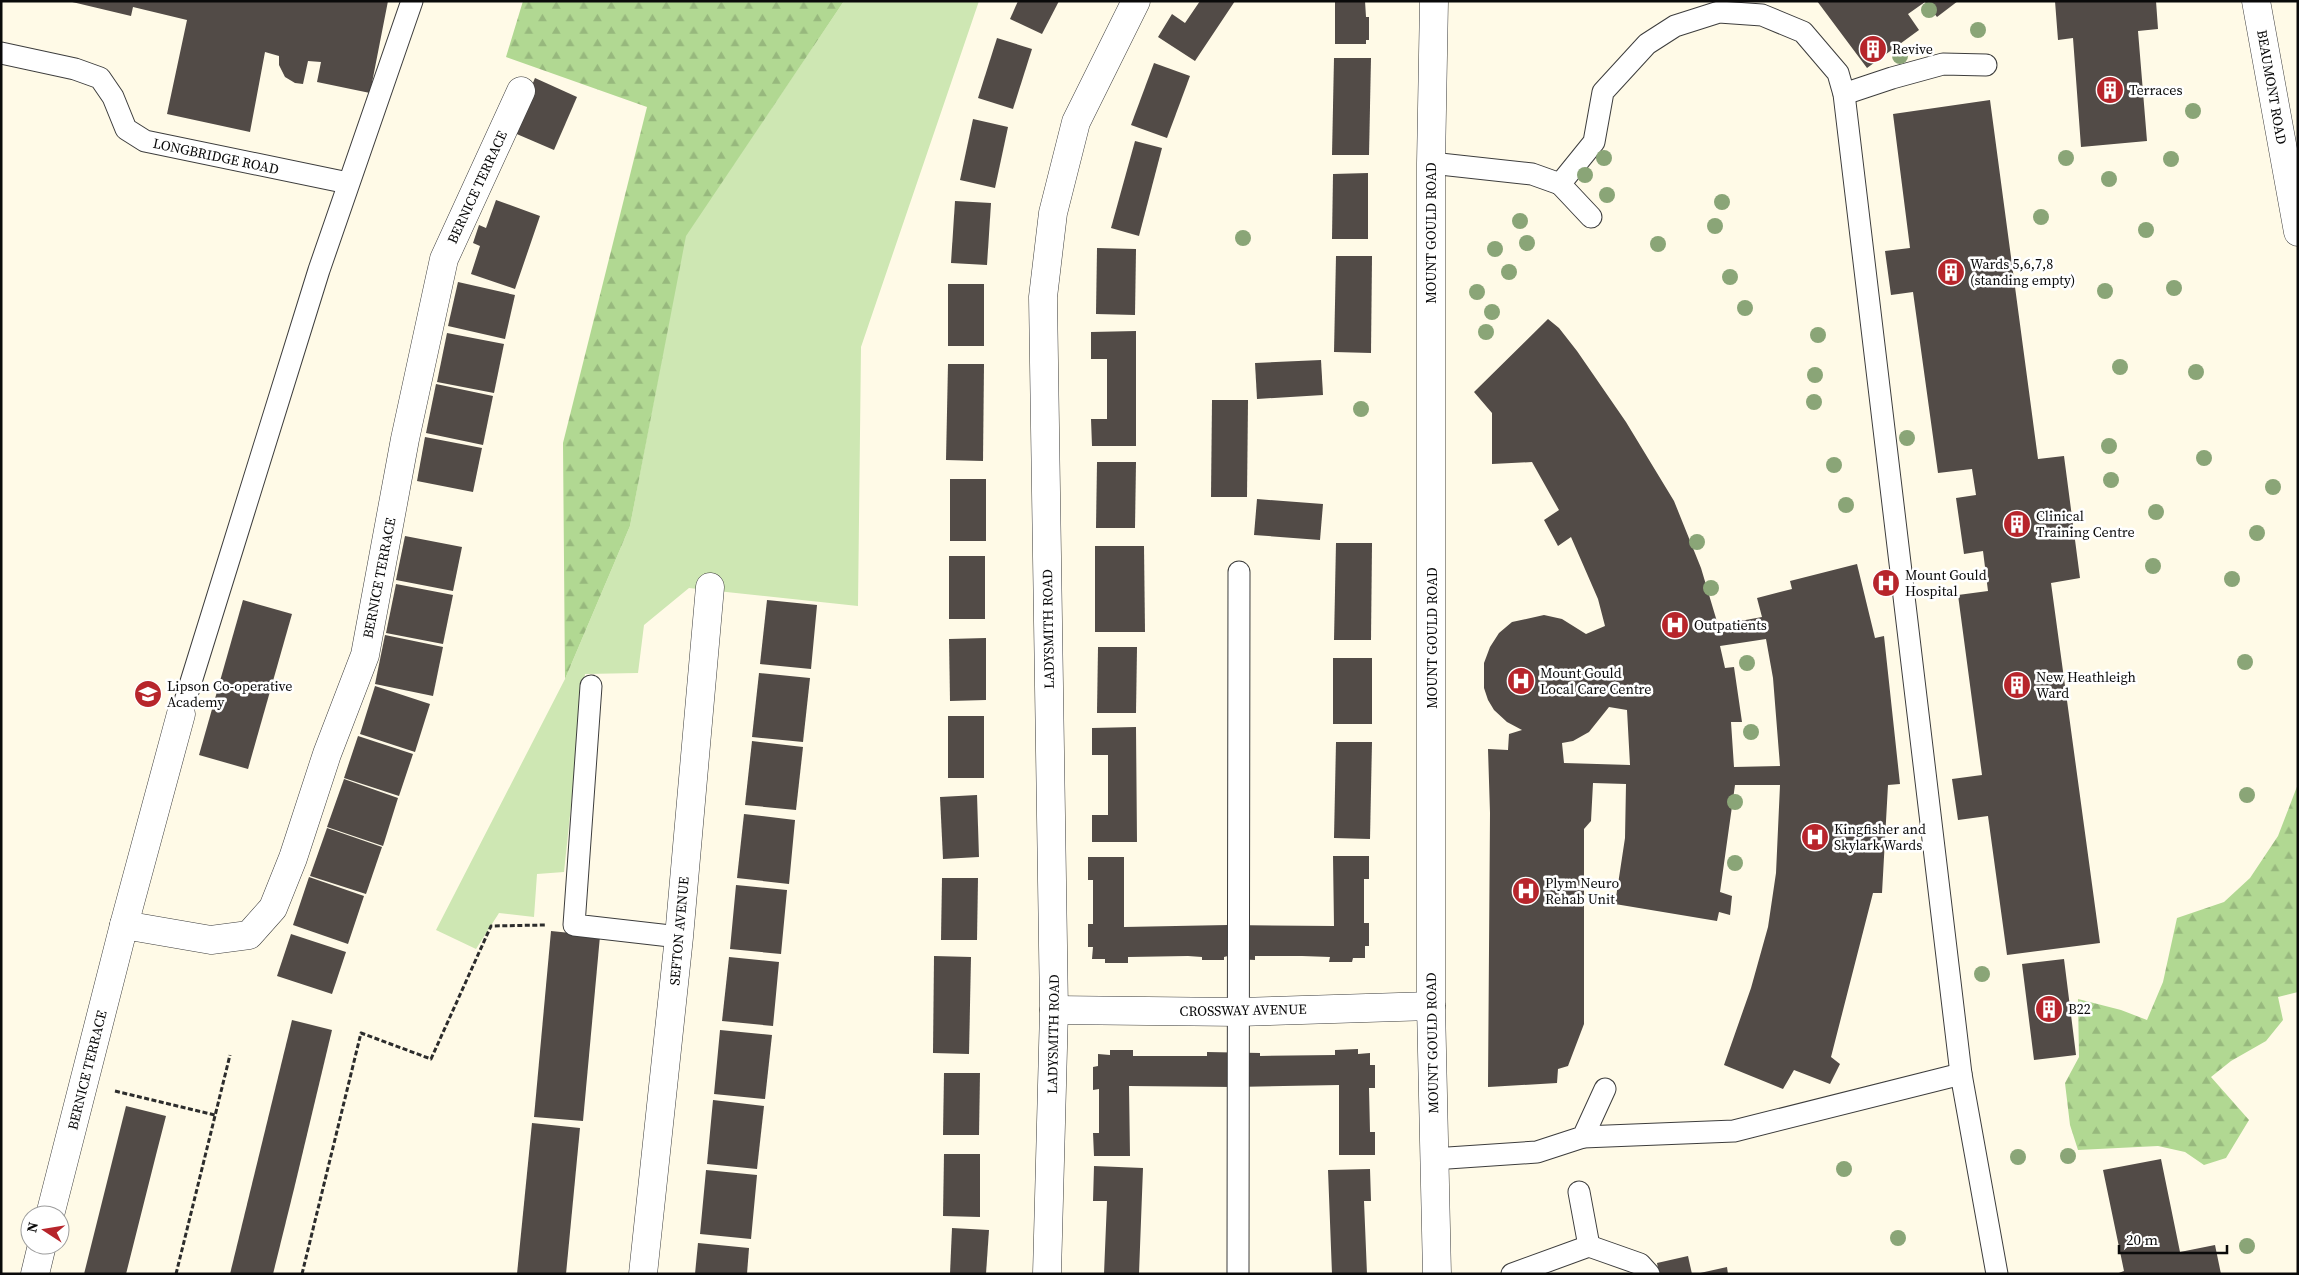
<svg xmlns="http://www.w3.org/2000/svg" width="2299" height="1275" font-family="'Source Serif 4',serif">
<defs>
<pattern id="forest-firs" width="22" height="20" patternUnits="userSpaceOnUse" patternTransform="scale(1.25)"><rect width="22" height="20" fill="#b1d892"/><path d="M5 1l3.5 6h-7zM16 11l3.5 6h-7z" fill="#97b87d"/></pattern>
</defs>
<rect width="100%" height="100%" fill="#fffae7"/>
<path fill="#cee7b3" d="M844,1H979L861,347L858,606L689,588L644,625L638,673L585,674L564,872L537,874L534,917L499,913L476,949L436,930L565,679L630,526L685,236Z"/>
<g fill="url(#forest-firs)">
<path d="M523,1H844L686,236L630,526L565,679L563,443L647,107L506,57Z"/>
<path d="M2298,784V992L2278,997L2283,1020L2266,1041L2231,1061L2211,1077L2249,1120L2226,1158L2204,1165L2185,1152L2158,1146L2078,1150L2070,1125L2065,1083L2079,1057L2078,999L2121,1010L2147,1020L2163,982L2177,918L2224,902L2250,878L2278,836Z"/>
</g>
<g fill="#524b47" fill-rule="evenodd">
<path d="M68,1H388L370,93L317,82L321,62L308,61L303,84L295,83L285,77L279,65V56L265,52L250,132L167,114L187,20L133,7L131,16Z"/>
<path d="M1018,1H1059L1042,34L1010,19Z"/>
<path d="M1200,1H1235L1195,61L1158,37L1172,14L1185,23Z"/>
<path d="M1335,1H1365L1366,17H1369V40H1366V44H1335Z"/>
<path d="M1817,1H1958L1937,17L1925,2L1908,14L1919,30L1867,68Z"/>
<path d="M2055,1H2156L2158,29L2138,31L2147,141L2081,147L2073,38L2058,40Z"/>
<path d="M997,38L1032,49L1013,109L978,98Z"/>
<path d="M1334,58H1371L1369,155H1332Z"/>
<path d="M1154,63L1190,76L1167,138L1131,125Z"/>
<path d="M535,78L577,97L554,150L512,132Z"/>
<path d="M1990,100L2038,459L2064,456L2080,578L2051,583L2100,943L2007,955L1988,816L1958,820L1952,779L1982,775L1958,595L1988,591L1983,551L1964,554L1956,498L1976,495L1972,469L1938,473L1913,292L1891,295L1885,251L1910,248L1893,114Z"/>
<path d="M973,119L1008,127L995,188L960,180Z"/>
<path d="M1135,141L1162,148L1139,236L1111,228Z"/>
<path d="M1368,173V239H1332L1333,174Z"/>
<path d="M496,200L540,216L515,289L471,274L480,246L473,243L479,225L486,228Z"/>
<path d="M955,201L991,203L987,265L951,263Z"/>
<path d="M1097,248L1136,249L1135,315L1096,314Z"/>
<path d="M1336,256H1372L1371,353L1334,352Z"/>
<path d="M458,282L515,295L505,339L448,326Z"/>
<rect x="948" y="284" width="36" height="62"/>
<path d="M1548,319L1559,328L1577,351L1626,422L1674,501L1701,568L1718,625L1762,617L1757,598L1792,589L1790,581L1857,564L1875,638L1884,636L1900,784L1888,785L1882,893H1873L1831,1057L1840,1064L1830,1084L1794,1070L1783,1089L1724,1065L1751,988L1768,927L1776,873L1780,785H1735L1720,892L1732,896L1730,915L1719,912L1717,921L1615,904L1625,838L1626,784L1593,783L1591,821L1584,829V1024L1568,1066L1558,1069L1557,1083L1488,1087L1490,813L1488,749L1508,750L1509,734L1522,730L1507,722L1494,710L1488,700L1484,688V663L1490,647L1499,633L1512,622L1544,615L1562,619L1586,634L1605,626L1598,599L1571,537L1558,546L1544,520L1559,510L1532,462L1492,464V413L1474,392ZM1766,639L1773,678L1780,766L1734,767L1731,722H1742L1734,667L1725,668L1720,646ZM1609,707L1627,710L1630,765L1564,763L1562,743L1573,741L1589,732Z"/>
<path d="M1136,331V446H1092L1091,419H1107V359H1091V332Z"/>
<path d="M447,333L504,344L494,393L437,382Z"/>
<path d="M1321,360L1323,395L1257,399L1255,363Z"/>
<path d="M948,364H984L983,461L946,460Z"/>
<path d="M436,384L493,396L483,445L426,433Z"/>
<path d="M1212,400H1248L1247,497H1211Z"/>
<path d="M425,437L482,448L473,492L417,481Z"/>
<path d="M1097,462H1136L1135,528H1096Z"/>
<rect x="950" y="479" width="36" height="62"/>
<path d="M1257,499L1323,504L1320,540L1254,535Z"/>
<path d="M405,536L462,547L453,591L396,580Z"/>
<path d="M1336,543H1372L1371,640H1334Z"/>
<path d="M1095,546H1144L1145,632H1095Z"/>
<rect x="949" y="556" width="36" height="63"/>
<path d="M396,584L453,595L443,644L386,633Z"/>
<path d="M243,600L292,614L248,769L199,755Z"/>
<path d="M767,600L817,605L811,669L760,664Z"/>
<path d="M385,635L443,647L433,696L375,684Z"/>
<path d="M986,638V700L950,701L949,639Z"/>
<path d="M1098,647H1137L1136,713H1097Z"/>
<rect x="1333" y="658" width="39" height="66"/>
<path d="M759,673L810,678L803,742L752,737Z"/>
<path d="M375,686L430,704L415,752L360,734Z"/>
<rect x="948" y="716" width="36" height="62"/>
<path d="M1136,727L1137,842H1092V815H1108V755H1092V728Z"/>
<path d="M358,736L413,754L399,796L344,778Z"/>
<path d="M752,741L803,747L796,810L745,805Z"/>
<path d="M1336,742H1372L1370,839L1334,838Z"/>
<path d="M344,779L398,798L383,846L327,827Z"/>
<path d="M977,795L979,857L943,859L940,797Z"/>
<path d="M744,814L795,820L789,884L737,878Z"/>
<path d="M327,828L382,847L366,894L310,876Z"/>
<path d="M1333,856H1369V879H1364V923H1369V946H1365V958H1353L1352,962H1329L1330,957L1302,956H1255V960L1233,959L1228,956L1224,957V960H1202V957L1188,956L1128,957V963H1105V959H1092L1093,947H1088V924H1093V880H1088V857H1124V927L1228,925L1334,926Z"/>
<path d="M309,877L364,896L348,944L293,925Z"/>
<path d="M942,878H978L977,940H941Z"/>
<path d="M736,885L787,890L781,954L730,949Z"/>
<path d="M551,931L600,936L583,1121L534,1117Z"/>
<path d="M291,934L346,952L332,994L277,976Z"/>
<path d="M934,956L971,957L969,1054L933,1053Z"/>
<path d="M729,957L779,962L773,1026L722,1021Z"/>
<path d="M2064,959L2076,1055L2034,1060L2022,964Z"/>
<path d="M292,1020L332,1030L294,1189L273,1274H230Z"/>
<path d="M720,1030L772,1035L765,1099L714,1094Z"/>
<path d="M1358,1049V1054L1370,1053V1065H1375V1088H1369L1370,1132H1375V1155H1339V1085L1234,1087L1129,1086L1130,1156H1094L1093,1133H1099V1089L1093,1090V1067L1098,1066V1054L1110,1055V1050H1133V1056H1207V1052L1260,1053V1056L1335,1055V1050Z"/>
<path d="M944,1073H980L979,1135H943Z"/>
<path d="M713,1100L764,1106L757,1169L707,1164Z"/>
<path d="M126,1106L166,1116L157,1151L126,1274H84Z"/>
<path d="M532,1123L580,1128L566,1274H517Z"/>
<path d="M944,1154H980V1217L943,1216Z"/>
<path d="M2161,1159L2180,1252L2215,1245L2221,1274H2116L2124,1271L2103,1170Z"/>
<path d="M1094,1166L1143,1168L1139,1274H1104L1107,1201H1093Z"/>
<path d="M1370,1169L1371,1201H1364L1367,1274H1332L1328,1170Z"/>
<path d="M706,1170L757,1175L751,1239L700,1234Z"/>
<path d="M952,1228L989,1230L986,1274H950Z"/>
<path d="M698,1243L749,1248L747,1274H695Z"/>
<path d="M1688,1256L1692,1274H1659L1657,1263Z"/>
<path d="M1727,1267L1728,1274H1701L1700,1273Z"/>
</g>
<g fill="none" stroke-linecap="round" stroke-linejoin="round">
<g stroke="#3d3d3d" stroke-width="23">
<g id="lane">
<path d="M1,53L75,69L100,78L113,97L126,129L145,141L348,183"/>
<path d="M1844,94L1892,78L1943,64L1986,65"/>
<path d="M1431,163L1532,174L1560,184L1594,142L1603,92L1647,44L1675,26L1719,12L1762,15L1803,32L1838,73L1844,94L1961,1074L1997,1274"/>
<path d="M1560,184L1591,217"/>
<path d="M591,686L574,925L679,937"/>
<path d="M181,714L319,270L412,1"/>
<path d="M1583,1137L1734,1131L1961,1074"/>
<path d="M1433,1159L1537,1152L1583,1137L1605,1089"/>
<path d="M1589,1246L1640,1264L1649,1274"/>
<path d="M1238,1274L1239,572"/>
<path d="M1512,1274L1589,1246L1579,1192"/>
</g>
</g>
<g stroke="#3d3d3d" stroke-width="29">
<g id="street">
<path d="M1434,1L1431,163V1006L1437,1274"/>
<path d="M2256,1L2298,232"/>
<path d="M124,925L181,714"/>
<path d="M1054,1010L1239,1012L1431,1006"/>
<path d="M50,1215L124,925L211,940L249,935L273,908L293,858L327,754L365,655L405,439L444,259L521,91"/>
<path d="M35,1274L42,1245"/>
<path d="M643,1274L679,937L710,587"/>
<path d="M1047,1274L1054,1010L1043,297L1053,213L1076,122L1136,1"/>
</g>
</g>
<g stroke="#2c2c2c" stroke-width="3" stroke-dasharray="5 2.5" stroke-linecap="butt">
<path d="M115,1091L215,1115"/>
<path d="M176,1274L230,1055"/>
<path d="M302,1274L361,1033L431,1059L491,926L545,925"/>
</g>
<use href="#lane" stroke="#fff" stroke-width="21"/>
<use href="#street" stroke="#fff" stroke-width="28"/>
</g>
<g fill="#8aa577">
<circle cx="1929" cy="10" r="8"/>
<circle cx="1978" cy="30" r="8"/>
<circle cx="1900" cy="56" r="8"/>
<circle cx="2193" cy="111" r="8"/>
<circle cx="1604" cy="158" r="8"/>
<circle cx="2066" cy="158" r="8"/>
<circle cx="2171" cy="159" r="8"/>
<circle cx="1585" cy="175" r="8"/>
<circle cx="2109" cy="179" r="8"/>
<circle cx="1607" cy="195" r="8"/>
<circle cx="1722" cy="202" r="8"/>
<circle cx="2041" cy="217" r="8"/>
<circle cx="1520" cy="221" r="8"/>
<circle cx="1715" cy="226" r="8"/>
<circle cx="2146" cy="230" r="8"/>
<circle cx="1243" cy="238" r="8"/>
<circle cx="1527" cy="243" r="8"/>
<circle cx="1658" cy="244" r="8"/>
<circle cx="1495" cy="249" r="8"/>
<circle cx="1509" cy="272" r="8"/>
<circle cx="1730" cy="277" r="8"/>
<circle cx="2174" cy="288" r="8"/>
<circle cx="2105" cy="291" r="8"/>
<circle cx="1477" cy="292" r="8"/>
<circle cx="1745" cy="308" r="8"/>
<circle cx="1492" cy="312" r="8"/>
<circle cx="1486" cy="332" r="8"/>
<circle cx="1818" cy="335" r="8"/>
<circle cx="2120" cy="367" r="8"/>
<circle cx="2196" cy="372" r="8"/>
<circle cx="1815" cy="375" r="8"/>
<circle cx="1814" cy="402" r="8"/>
<circle cx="1361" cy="409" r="8"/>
<circle cx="1907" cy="438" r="8"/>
<circle cx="2109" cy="446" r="8"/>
<circle cx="2204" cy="458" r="8"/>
<circle cx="1834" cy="465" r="8"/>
<circle cx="2111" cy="480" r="8"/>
<circle cx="2273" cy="487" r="8"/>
<circle cx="1846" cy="505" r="8"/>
<circle cx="2156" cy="512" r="8"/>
<circle cx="2257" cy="533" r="8"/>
<circle cx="1697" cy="542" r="8"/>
<circle cx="2153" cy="566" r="8"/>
<circle cx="2232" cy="579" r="8"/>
<circle cx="1711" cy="588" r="8"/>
<circle cx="2245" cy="662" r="8"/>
<circle cx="1747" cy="663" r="8"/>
<circle cx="1751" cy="732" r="8"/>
<circle cx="2247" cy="795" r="8"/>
<circle cx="1735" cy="802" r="8"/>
<circle cx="1735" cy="863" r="8"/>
<circle cx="1982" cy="974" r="8"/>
<circle cx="2068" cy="1156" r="8"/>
<circle cx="2018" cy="1157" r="8"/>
<circle cx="1844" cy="1169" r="8"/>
<circle cx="1898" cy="1238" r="8"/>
<circle cx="2247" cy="1246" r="8"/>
</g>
<defs>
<g id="building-disc" transform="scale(1.4375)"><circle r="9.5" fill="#b7252b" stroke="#fff"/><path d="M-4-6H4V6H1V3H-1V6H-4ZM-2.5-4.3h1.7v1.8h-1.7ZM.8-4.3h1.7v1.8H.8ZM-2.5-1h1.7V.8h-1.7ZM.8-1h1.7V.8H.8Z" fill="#fff"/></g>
<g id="hospital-disc" transform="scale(1.4375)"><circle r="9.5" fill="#b7252b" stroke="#fff"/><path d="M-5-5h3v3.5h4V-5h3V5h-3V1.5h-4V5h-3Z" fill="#fff"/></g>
<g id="school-disc" transform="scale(1.4375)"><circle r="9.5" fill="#b7252b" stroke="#fff"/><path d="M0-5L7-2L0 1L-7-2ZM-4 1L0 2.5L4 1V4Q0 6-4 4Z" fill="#fff"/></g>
</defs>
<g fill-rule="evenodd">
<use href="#building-disc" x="1873" y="49"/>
<use href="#building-disc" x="2110" y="90"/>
<use href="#building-disc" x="1951" y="272"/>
<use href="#building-disc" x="2017" y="524"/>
<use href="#hospital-disc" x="1886" y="583"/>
<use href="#hospital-disc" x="1675" y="625"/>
<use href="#hospital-disc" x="1521" y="681"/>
<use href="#building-disc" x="2017" y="685"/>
<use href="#school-disc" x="148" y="694"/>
<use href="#hospital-disc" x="1815" y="837"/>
<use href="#hospital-disc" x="1526" y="891"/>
<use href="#building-disc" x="2049" y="1009"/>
</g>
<g text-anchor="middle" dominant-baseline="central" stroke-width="5" stroke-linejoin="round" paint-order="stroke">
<g font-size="14" fill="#0a0a0a" stroke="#fff" text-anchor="start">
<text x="1892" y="49">Revive</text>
<text x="2129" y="90">Terraces</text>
<text x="1970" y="264">Wards 5,6,7,8<tspan x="1970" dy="16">(standing empty)</tspan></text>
<text x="2036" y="516">Clinical<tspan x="2036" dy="16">Training Centre</tspan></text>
<text x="1905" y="575">Mount Gould<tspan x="1905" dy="16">Hospital</tspan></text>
<text x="1694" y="625">Outpatients</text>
<text x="1540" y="673">Mount Gould<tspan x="1540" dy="16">Local Care Centre</tspan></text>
<text x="2036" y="677">New Heathleigh<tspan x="2036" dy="16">Ward</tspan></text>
<text x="167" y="686">Lipson Co-operative<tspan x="167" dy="16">Academy</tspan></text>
<text x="1834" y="829">Kingfisher and<tspan x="1834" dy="16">Skylark Wards</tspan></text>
<text x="1545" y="883">Plym Neuro<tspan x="1545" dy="16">Rehab Unit</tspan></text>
<text x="2068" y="1009">B22</text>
</g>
<g font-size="14" fill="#0a0a0a" stroke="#fff">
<text transform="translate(2272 87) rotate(80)">BEAUMONT ROAD</text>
<text transform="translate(216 156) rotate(12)">LONGBRIDGE ROAD</text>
<text transform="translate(477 187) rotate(-65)">BERNICE TERRACE</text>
<text transform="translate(1431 233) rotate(-90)">MOUNT GOULD ROAD</text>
<text transform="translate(379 578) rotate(-79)">BERNICE TERRACE</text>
<text transform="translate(1048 629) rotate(-91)">LADYSMITH ROAD</text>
<text transform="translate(1432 638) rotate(-90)">MOUNT GOULD ROAD</text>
<text transform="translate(679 931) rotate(-85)">SEFTON AVENUE</text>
<text transform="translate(1243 1010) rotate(-1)">CROSSWAY AVENUE</text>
<text transform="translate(1053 1034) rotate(-89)">LADYSMITH ROAD</text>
<text transform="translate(1432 1043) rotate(-91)">MOUNT GOULD ROAD</text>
<text transform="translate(87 1070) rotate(-76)">BERNICE TERRACE</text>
</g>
</g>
<rect width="2299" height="1275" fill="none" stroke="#0a0a0a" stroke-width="5"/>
<g transform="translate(45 1230) rotate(282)"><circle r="24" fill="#ffffff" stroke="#9d9d9d"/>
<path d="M0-4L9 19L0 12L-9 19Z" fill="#b7252b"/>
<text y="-8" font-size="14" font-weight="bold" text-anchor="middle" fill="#0a0a0a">N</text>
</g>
<path d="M2119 1245v8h108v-8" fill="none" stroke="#0a0a0a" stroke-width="2.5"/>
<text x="2126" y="1245" font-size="15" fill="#0a0a0a" stroke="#ffffff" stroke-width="4" paint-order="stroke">20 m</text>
</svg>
